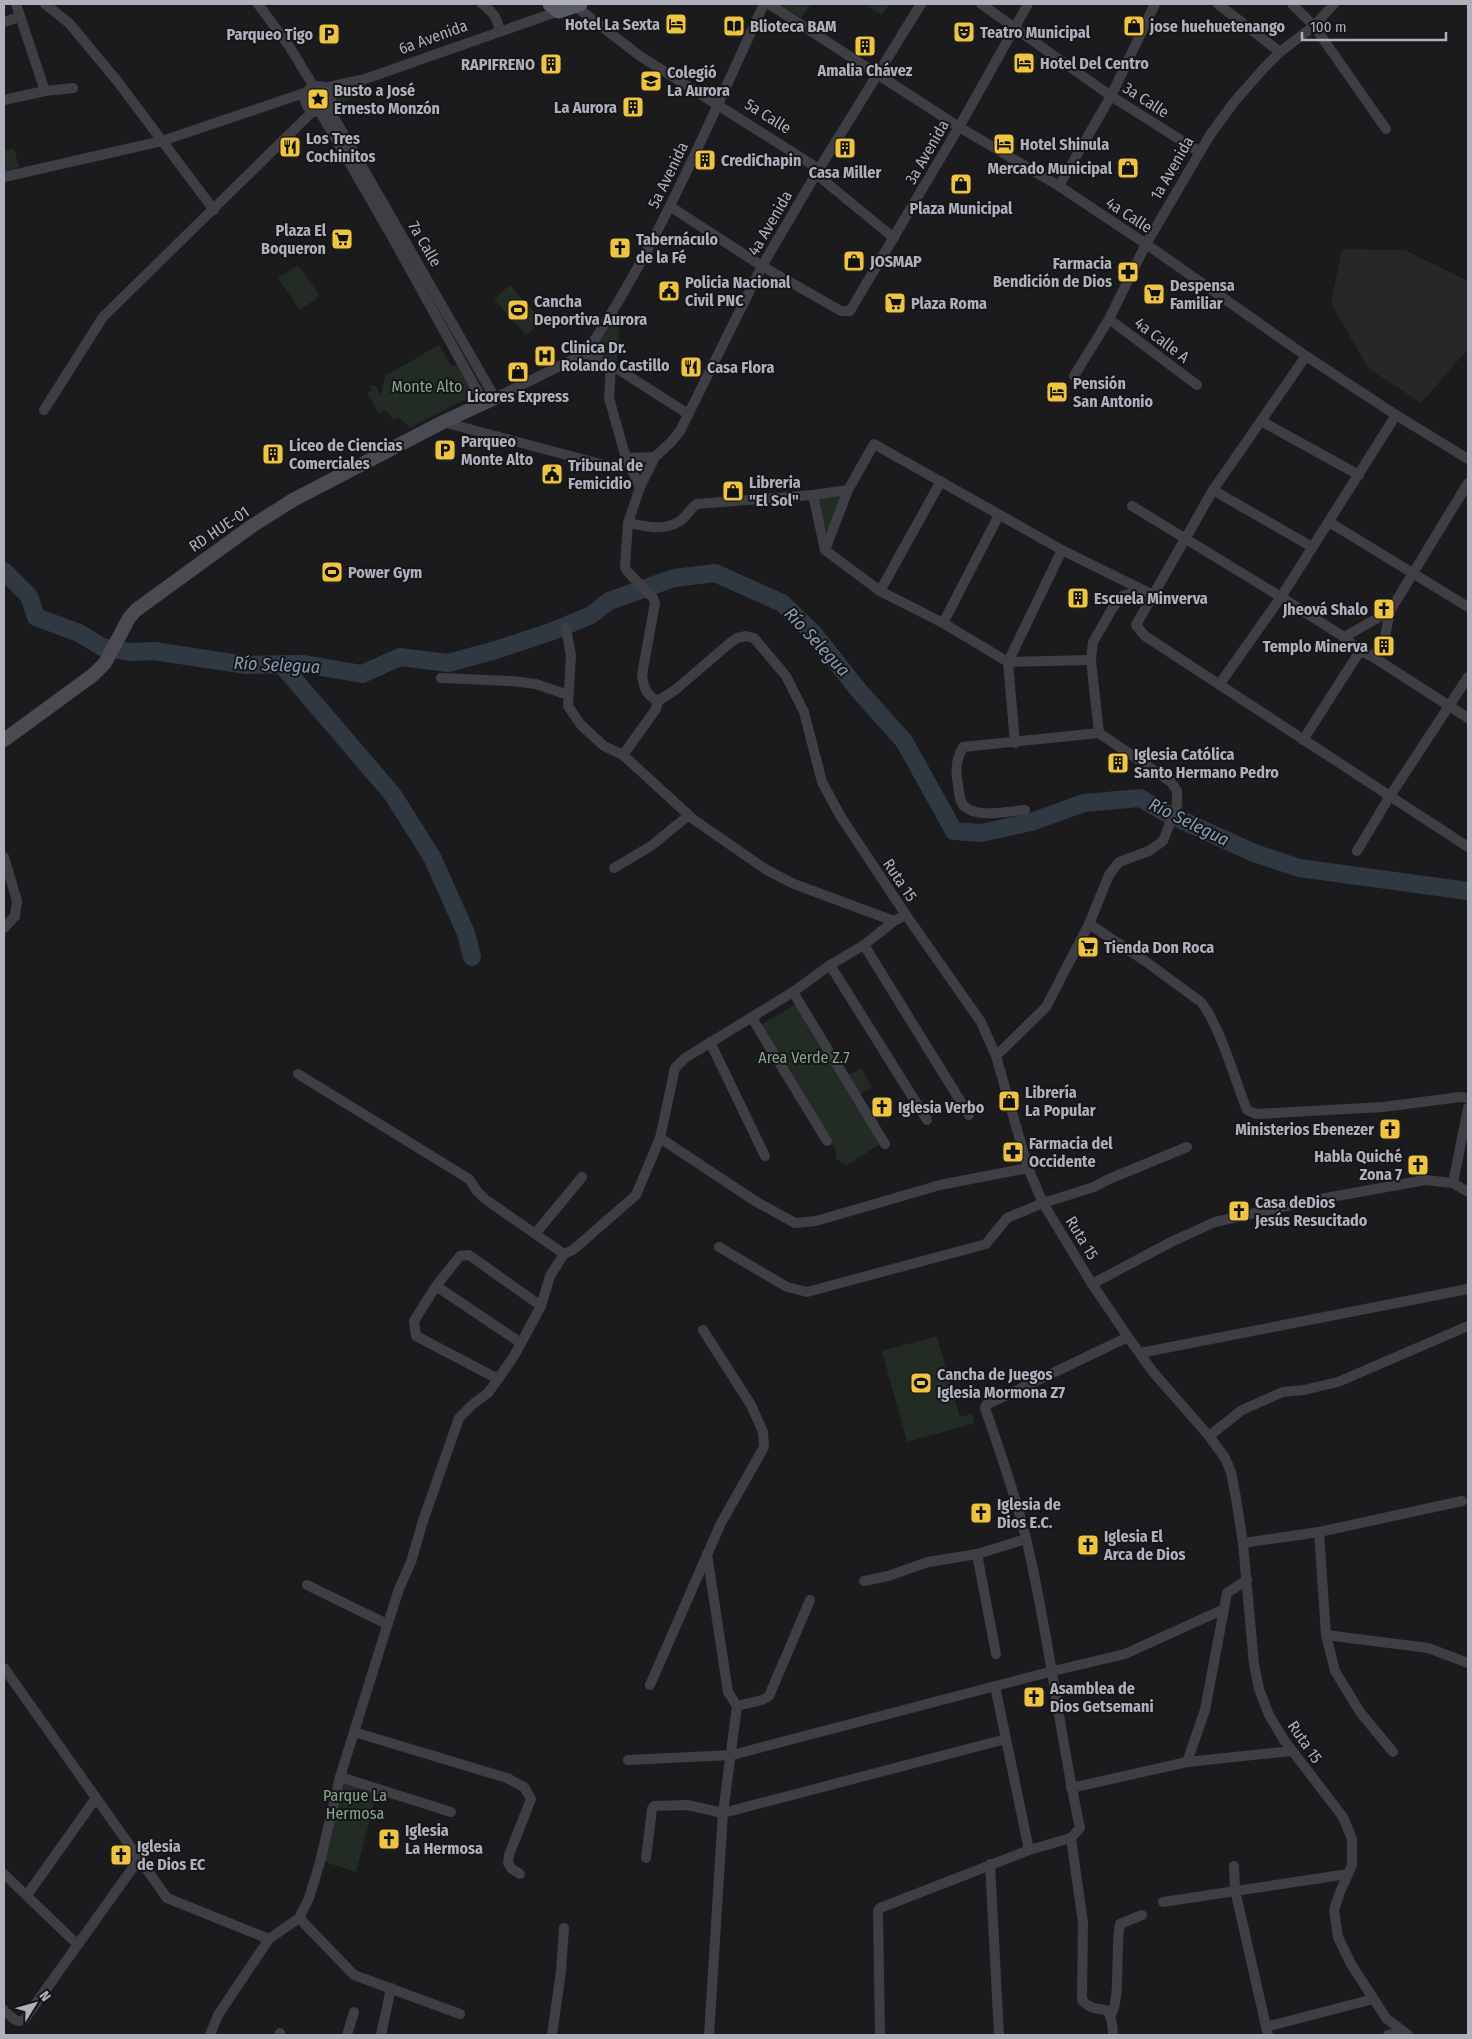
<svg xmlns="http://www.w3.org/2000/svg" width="1472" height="2039" font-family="'Fira Sans Condensed',sans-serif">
<rect width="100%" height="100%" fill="#1b1b1d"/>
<path fill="#27272a" d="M1342,249L1405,250L1468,281V349L1421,403L1368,368L1331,303Z"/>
<g fill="#222b24">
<path d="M779,4H811L801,18Z"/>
<path d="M864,4H889L882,15Z"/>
<path d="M362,82L367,88L334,108L336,98L333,91Z"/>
<circle cx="318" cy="99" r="12"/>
<path d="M14,148L19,167L4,172V151Z"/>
<path d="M298,265L320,296L300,310L278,278Z"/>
<path d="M510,285L542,321L526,335L494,299Z"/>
<path d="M617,312L620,317L617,364L593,352Z"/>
<path d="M439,345L452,367L457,364L475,394L410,428L398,417L393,420L386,410L379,414L367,393L372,390L370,387L375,385L381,395L385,376Z"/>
<path d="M844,495L828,532L815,497Z"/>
<path d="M796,1004L882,1143L847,1165L836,1159L835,1148L759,1026Z"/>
<path d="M861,1068L872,1087L857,1096L845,1077Z"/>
<path d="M937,1336L960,1417L972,1414L975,1423L907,1442L882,1351Z"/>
<path d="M341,1778L377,1792L356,1872L322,1861Z"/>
</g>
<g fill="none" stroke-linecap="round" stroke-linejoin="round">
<g stroke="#303841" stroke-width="18">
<path d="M4,571L29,596L36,617L79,633L102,647L130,652L154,651L246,665L304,664L362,674L400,657L448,663L496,650L553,631L591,615L609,601L674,578L715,573L782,603L814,634L860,692L904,741L954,831L981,833L1031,822L1084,803L1140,798L1166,813L1254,853L1299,868L1468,891"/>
<path d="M281,664L393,795L432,857L466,933L472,957"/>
</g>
<g stroke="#3e3e44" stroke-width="10">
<path d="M16,4L45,91"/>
<path d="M45,4L69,23L118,82L214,210"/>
<path d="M258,4L289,46L314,87"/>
<path d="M482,4C492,11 499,19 499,31"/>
<path d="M769,4L959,127L1059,186L1146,244L1306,356L1396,415L1468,459"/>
<path d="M921,4L819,169L762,266L680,431L671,442L655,457L640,487L628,523L625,567L627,571L653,598L655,603L642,675C644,688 646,695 658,701L675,690L730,643L737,638L746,636L754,638L786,676L804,712L822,782L841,817L906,915L981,1022L996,1056L1028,1168L1043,1203L1092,1284L1128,1337L1153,1372L1209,1436L1225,1458L1231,1472L1236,1498L1243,1543L1254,1664L1259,1689L1269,1715L1284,1740L1343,1817L1352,1839V1865L1340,1892L1334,1910L1338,1937L1351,1964L1386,2018L1408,2035"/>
<path d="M981,4L1111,96L1198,151"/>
<path d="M1218,4L1280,52"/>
<path d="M1292,4L1314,26L1386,129"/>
<path d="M575,6L640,56L819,169"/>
<path d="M4,22L19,17"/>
<circle cx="318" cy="99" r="13"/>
<path d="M324,88L365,79L559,11"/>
<path d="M4,100L45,91L73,88"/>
<path d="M328,107L495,398L586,353"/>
<path d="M320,112L391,235L484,403"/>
<path d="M816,174L894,238"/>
<path d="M4,177L162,141L307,92"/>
<path d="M1059,186L1111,96L1155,4"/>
<path d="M671,207L762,266L841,311H850L959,127L1028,4"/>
<path d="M1109,319L1197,385"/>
<path d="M586,353C659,244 709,122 764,4"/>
<path d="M586,353L621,371L688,414"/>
<path d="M1306,356L1213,490L1136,625L1145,636L1468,847"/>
<path d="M611,367L609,398L626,458L640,487"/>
<path d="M1074,376L1109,319L1146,244L1210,135L1234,102L1264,68L1280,52L1314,26L1334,4"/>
<path d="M44,410L103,317L313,111"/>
<path d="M1261,421L1359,475"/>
<path d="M443,422L608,466L620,465L626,458"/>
<path d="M626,458L655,457"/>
<path d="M1213,490L1312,547"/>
<path d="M813,495L825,550L880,591L943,623L1008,662L1091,660"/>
<path d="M1132,506L1281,597L1344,637"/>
<path d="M1329,522L1468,607"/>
<path d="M628,523C645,526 664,532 680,521C686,517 690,509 697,504L813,495L848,490"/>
<path d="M825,550L848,490L874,444L1062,550L1153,595"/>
<path d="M880,591L941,481"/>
<path d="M1390,611L1344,637L1360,651L1373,657L1384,642L1390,611L1468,483"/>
<path d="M943,623L999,515"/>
<path d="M566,628L571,656L568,706L581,725L604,746L623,755L693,819L765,869L794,884L894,921"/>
<path d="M1373,657L1468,718"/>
<path d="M441,678L512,681L536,684L568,695"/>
<path d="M1219,685L1281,597L1396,415"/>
<path d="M1099,733L1091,660L1093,642L1112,609L1122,596L1144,590"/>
<path d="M1303,740L1360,651"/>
<path d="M1015,743L1008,662L1062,550"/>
<path d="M623,755L656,709L658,701"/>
<path d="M1357,851L1390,796L1468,677"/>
<path d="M4,857L17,901L15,916L4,928"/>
<path d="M614,868L651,846L689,815"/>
<path d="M1089,924L1145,961L1201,1002C1220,1026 1235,1080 1247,1110L1256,1114L1383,1107L1460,1097L1468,1098"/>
<path d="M864,945L969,1115"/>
<path d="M830,965L927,1120"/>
<path d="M793,992L885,1144"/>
<path d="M752,1018L827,1141"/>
<path d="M710,1042L765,1156"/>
<path d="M996,1056L1046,1007L1089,924L1109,875L1119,862L1149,851L1163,841L1177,805V791L1171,782L1099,733L963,747C956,759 955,771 958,784C959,791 959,801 964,806C978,819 1008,811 1025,810"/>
<path d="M298,1074L469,1179L477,1191L485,1199L564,1254"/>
<path d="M660,1138L755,1201L795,1223L816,1221L940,1185L1028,1168"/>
<path d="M1453,1183L1468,1108"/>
<path d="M535,1234L582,1177"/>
<path d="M719,1247L787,1287L807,1292L986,1244L1007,1218L1043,1203L1094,1187L1109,1179L1187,1147"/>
<path d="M1092,1284L1171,1242L1215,1222L1304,1202L1425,1180L1453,1183L1468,1192"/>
<path d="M436,1286L460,1256L469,1255L541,1306"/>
<path d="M1140,1353L1468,1289"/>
<path d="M498,1379L416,1336L414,1321L436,1286L521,1343"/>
<path d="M1209,1436L1242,1410L1269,1398L1283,1392L1304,1390L1338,1382L1468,1326"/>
<path d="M1319,1532L1326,1635L1335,1671L1360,1712L1393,1752"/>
<path d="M1243,1543L1319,1532L1462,1501"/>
<path d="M707,1554L728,1692L737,1706L723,1813L709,2035"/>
<path d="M977,1554L996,1654"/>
<path d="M864,1581L888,1576L928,1562L977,1554L1026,1539"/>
<path d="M307,1585L387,1624"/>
<path d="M1326,1635L1428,1648L1468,1663"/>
<path d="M4,1668L167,1898L269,1939"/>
<path d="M650,1685L721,1523L764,1447L763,1432L751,1405L703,1330"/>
<path d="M995,1686L1029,1850"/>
<path d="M737,1706L762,1700L769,1696L810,1600"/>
<path d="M354,1732L507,1778L524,1787L531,1799L509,1855L508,1863L512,1869L520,1874"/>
<path d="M628,1760L732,1755L1053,1671L1125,1654L1224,1609L1227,1593L1247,1580"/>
<path d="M1187,1762L1205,1710L1224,1609"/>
<path d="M340,1777L451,1812"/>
<path d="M1071,1788L1187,1762L1292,1751"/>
<path d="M1071,1838L1083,1923L1082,2000C1100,2020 1111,1994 1113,2035"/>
<path d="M646,1858L652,1809L654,1806L687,1805L723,1813L1006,1739"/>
<path d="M990,1864L999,2035"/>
<path d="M1234,1866L1235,1890L1268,2035"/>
<path d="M4,1874L77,1944"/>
<path d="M27,1895L96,1798"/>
<path d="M1163,1902L1348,1874"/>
<path d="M299,1918L354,1975L460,2014"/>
<path d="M4,2010C10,2015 15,2024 24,2020L139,1859"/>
<path d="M1111,2014C1121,2000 1115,1946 1120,1924L1142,1915"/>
<path d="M1266,2027L1373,1999"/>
<path d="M210,2035L218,2015L269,1939L299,1918L309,1898L320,1862L340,1777L383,1639L399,1589L411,1562L423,1521L459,1418L473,1404L488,1393L498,1379L514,1356L541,1306L550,1276L564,1254L573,1250L636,1195L660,1138L675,1068L685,1058L793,992L830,965L864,945L894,921L906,915"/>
<path d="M279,2035L280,2033"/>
<path d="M347,2035L354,2012"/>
<path d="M381,2035L391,1988"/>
<path d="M552,2035L561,1971L564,1928"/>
<path d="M880,2035L878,1911L880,1908L1029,1850L1071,1838L1080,1828C1059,1732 1049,1634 1026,1538C1015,1494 1000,1451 985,1408L986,1405L1128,1337"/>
<path d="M1388,2035L1403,2031"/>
</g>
<path stroke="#4a4b52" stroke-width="14" d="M4,740L93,675L105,663L129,618L136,610L249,528L293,500L443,422L495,398"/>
<path stroke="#585961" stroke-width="15" d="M550,4L559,11L580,4"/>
</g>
<defs>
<g id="hotel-square" transform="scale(1.125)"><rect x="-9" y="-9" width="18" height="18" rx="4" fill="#efc441" stroke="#161618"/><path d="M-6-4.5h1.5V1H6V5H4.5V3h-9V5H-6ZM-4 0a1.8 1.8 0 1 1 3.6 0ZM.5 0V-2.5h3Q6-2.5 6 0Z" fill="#111"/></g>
<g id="library-square" transform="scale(1.125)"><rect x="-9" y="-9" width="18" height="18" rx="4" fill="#efc441" stroke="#161618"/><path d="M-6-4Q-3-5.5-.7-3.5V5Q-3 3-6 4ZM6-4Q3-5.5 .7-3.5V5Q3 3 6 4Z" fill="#111"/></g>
<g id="shop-square" transform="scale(1.125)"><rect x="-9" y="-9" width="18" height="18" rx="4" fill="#efc441" stroke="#161618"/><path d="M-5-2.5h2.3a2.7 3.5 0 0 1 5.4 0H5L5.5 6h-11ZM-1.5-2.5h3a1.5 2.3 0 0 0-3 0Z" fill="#111"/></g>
<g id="theatre-square" transform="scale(1.125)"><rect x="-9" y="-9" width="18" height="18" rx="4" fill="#efc441" stroke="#161618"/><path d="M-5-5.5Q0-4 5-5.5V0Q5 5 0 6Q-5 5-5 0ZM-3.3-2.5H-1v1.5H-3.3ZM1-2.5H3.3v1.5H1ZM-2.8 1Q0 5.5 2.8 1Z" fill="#111"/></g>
<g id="parking-square" transform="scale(1.125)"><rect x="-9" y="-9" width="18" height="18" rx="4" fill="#efc441" stroke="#161618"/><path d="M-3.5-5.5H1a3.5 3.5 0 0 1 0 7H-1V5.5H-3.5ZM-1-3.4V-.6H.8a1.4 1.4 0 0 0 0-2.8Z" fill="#111"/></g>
<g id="building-square" transform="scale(1.125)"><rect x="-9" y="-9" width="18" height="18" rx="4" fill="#efc441" stroke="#161618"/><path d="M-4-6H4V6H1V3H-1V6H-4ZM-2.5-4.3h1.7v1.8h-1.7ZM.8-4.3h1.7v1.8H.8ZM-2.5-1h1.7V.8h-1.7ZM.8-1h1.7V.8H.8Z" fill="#111"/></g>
<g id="university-square" transform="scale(1.125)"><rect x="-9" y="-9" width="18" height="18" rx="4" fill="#efc441" stroke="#161618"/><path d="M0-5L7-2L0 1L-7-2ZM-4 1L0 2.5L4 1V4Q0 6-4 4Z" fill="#111"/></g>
<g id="sight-square" transform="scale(1.125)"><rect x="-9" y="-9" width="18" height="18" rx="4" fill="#efc441" stroke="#161618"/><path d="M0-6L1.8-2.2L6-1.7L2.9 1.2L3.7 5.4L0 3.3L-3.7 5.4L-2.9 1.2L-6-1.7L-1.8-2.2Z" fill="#111"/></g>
<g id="restaurant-square" transform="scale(1.125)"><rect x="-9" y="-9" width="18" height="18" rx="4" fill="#efc441" stroke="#161618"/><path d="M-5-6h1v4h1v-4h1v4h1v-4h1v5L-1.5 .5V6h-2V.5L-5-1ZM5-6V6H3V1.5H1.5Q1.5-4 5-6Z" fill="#111"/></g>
<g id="supermarket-square" transform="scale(1.125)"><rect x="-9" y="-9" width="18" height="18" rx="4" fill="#efc441" stroke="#161618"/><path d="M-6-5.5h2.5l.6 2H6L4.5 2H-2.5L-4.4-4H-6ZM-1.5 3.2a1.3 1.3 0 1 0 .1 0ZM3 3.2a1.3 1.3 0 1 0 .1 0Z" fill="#111"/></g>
<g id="church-square" transform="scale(1.125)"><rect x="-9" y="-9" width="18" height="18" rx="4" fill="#efc441" stroke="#161618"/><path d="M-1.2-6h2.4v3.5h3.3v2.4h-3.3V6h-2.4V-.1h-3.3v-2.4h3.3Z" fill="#111"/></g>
<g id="pharmacy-square" transform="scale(1.125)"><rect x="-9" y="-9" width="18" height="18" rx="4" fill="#efc441" stroke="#161618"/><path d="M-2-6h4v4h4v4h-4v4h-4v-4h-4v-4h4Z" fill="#111"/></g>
<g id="civic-square" transform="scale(1.125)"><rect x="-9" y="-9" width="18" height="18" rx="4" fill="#efc441" stroke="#161618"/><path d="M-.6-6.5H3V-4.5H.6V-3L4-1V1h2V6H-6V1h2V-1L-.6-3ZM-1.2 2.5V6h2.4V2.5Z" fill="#111"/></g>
<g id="stadium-square" transform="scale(1.125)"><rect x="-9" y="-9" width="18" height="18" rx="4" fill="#efc441" stroke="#161618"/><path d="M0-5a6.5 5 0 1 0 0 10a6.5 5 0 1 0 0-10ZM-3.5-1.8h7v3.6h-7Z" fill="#111"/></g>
<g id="hospital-square" transform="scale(1.125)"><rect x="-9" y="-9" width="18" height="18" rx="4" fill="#efc441" stroke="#161618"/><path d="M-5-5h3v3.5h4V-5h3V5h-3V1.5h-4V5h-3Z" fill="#111"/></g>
</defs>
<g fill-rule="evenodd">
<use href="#hotel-square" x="676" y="24"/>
<use href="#library-square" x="734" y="26"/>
<use href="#shop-square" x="1134" y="26"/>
<use href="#theatre-square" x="964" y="32"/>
<use href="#parking-square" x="329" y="34"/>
<use href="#building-square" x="865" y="46"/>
<use href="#hotel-square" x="1024" y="63"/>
<use href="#building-square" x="551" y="64"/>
<use href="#university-square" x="651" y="81"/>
<use href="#sight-square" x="318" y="99"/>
<use href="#building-square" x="633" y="107"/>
<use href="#hotel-square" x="1004" y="144"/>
<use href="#restaurant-square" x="290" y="147"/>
<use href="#building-square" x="845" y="148"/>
<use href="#building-square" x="705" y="160"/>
<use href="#shop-square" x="1128" y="168"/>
<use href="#shop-square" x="961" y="184"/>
<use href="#supermarket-square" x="342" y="239"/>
<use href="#church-square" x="620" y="248"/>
<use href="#shop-square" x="854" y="261"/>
<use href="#pharmacy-square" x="1128" y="272"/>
<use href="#civic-square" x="669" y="291"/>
<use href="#supermarket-square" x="1154" y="294"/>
<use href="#supermarket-square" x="895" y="303"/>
<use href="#stadium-square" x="518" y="310"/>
<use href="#hospital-square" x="545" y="356"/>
<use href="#restaurant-square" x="691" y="367"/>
<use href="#shop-square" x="518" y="372"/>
<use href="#hotel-square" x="1057" y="392"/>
<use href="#parking-square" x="445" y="450"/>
<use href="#building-square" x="273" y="454"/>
<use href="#civic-square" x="552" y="474"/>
<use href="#shop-square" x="733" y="491"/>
<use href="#stadium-square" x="332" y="572"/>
<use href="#building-square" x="1078" y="598"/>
<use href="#church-square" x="1384" y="609"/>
<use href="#building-square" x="1384" y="646"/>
<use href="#building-square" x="1118" y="763"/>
<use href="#supermarket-square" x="1088" y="947"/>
<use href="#shop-square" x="1009" y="1101"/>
<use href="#church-square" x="882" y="1107"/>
<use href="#church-square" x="1390" y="1129"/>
<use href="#pharmacy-square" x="1013" y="1152"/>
<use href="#church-square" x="1418" y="1165"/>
<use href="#church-square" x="1239" y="1211"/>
<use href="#stadium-square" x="921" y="1383"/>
<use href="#church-square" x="981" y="1513"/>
<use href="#church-square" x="1088" y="1545"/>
<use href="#church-square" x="1034" y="1697"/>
<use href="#church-square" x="389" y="1839"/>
<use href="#church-square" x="121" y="1855"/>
</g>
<g text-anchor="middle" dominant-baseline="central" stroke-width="4" stroke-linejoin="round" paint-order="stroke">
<g font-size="16" font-weight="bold" fill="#aeb1bc" stroke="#161618" text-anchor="start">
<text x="660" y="24" text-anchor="end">Hotel La Sexta</text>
<text x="750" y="26">Blioteca BAM</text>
<text x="1150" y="26">jose huehuetenango</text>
<text x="980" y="32">Teatro Municipal</text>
<text x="313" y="34" text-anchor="end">Parqueo Tigo</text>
<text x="1040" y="63">Hotel Del Centro</text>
<text x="535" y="64" text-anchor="end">RAPIFRENO</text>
<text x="865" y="70" text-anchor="middle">Amalia Chávez</text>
<text x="667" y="72">Colegió<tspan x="667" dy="18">La Aurora</tspan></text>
<text x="334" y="90">Busto a José<tspan x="334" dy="18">Ernesto Monzón</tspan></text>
<text x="617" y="107" text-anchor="end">La Aurora</text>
<text x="306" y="138">Los Tres<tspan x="306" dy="18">Cochinitos</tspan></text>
<text x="1020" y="144">Hotel Shinula</text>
<text x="721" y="160">CrediChapin</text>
<text x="1112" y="168" text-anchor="end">Mercado Municipal</text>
<text x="845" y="172" text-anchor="middle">Casa Miller</text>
<text x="961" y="208" text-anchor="middle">Plaza Municipal</text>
<text x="326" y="230" text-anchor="end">Plaza El<tspan x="326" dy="18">Boqueron</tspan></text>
<text x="636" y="239">Tabernáculo<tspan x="636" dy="18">de la Fé</tspan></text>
<text x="870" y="261">JOSMAP</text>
<text x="1112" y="263" text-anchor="end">Farmacia<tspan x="1112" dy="18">Bendición de Dios</tspan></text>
<text x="685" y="282">Policia Nacional<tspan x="685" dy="18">Civil PNC</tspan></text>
<text x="1170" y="285">Despensa<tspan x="1170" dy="18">Familiar</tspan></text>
<text x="534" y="301">Cancha<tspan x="534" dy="18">Deportiva Aurora</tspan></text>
<text x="911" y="303">Plaza Roma</text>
<text x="561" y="347">Clinica Dr.<tspan x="561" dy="18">Rolando Castillo</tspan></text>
<text x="707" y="367">Casa Flora</text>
<text x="1073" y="383">Pensión<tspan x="1073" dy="18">San Antonio</tspan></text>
<text x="518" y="396" text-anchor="middle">Licores Express</text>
<text x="461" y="441">Parqueo<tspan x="461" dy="18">Monte Alto</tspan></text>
<text x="289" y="445">Liceo de Ciencias<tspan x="289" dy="18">Comerciales</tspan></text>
<text x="568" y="465">Tribunal de<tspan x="568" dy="18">Femicidio</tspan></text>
<text x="749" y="482">Libreria<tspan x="749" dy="18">"El Sol"</tspan></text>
<text x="348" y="572">Power Gym</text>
<text x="1094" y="598">Escuela Minverva</text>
<text x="1368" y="609" text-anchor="end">Jheová Shalo</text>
<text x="1368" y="646" text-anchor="end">Templo Minerva</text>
<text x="1134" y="754">Iglesia Católica<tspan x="1134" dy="18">Santo Hermano Pedro</tspan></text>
<text x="1104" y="947">Tienda Don Roca</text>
<text x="1025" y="1092">Librería<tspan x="1025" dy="18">La Popular</tspan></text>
<text x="898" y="1107">Iglesia Verbo</text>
<text x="1374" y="1129" text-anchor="end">Ministerios Ebenezer</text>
<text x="1029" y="1143">Farmacia del<tspan x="1029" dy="18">Occidente</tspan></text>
<text x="1402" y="1156" text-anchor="end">Habla Quiché<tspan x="1402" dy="18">Zona 7</tspan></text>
<text x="1255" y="1202">Casa deDios<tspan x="1255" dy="18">Jesús Resucitado</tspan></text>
<text x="937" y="1374">Cancha de Juegos<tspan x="937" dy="18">Iglesia Mormona Z7</tspan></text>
<text x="997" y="1504">Iglesia de<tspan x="997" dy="18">Dios E.C.</tspan></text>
<text x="1104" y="1536">Iglesia El<tspan x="1104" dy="18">Arca de Dios</tspan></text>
<text x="1050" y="1688">Asamblea de<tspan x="1050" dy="18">Dios Getsemani</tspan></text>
<text x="405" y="1830">Iglesia<tspan x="405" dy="18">La Hermosa</tspan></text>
<text x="137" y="1846">Iglesia<tspan x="137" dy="18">de Dios EC</tspan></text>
</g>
<g font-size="16" fill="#aeb1bc" stroke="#161618">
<text transform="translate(433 37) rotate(-20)">6a Avenida</text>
<text transform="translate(1146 100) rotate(33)">3a Calle</text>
<text transform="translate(768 116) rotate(32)">5a Calle</text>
<text transform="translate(927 152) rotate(-60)">3a Avenida</text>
<text transform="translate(1172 168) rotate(-60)">1a Avenida</text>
<text transform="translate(668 175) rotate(-64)">5a Avenida</text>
<text transform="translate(1129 215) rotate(33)">4a Calle</text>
<text transform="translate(770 223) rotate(-60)">4a Avenida</text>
<text transform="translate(425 244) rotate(60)">7a Calle</text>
<text transform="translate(1162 340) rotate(37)">4a Calle A</text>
<text transform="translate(219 529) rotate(-34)">RD HUE-01</text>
<text transform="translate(900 880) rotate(56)">Ruta 15</text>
<text transform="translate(1082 1238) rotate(59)">Ruta 15</text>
<text transform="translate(1305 1742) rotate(55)">Ruta 15</text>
</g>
<g font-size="16" fill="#85a68a" stroke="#161618">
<text x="427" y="386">Monte Alto</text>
<text x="804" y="1057">Area Verde Z.7</text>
<text x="355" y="1795">Parque La<tspan x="355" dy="18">Hermosa</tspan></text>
</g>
<g font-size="18" font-style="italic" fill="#869bb5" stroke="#161618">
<text transform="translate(817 642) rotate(47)">Río Selegua</text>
<text transform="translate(277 665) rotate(3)">Río Selegua</text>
<text transform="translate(1189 822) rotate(26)">Río Selegua</text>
</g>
</g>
<rect width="1472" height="2039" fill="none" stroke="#aeb1bc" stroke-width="10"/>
<g transform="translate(35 2004) rotate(53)" stroke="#161618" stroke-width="4" paint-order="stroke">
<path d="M0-4L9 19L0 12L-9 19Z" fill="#aeb1bc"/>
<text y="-8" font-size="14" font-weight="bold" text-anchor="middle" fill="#aeb1bc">N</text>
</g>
<path d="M1302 32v8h144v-8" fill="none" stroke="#aeb1bc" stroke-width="2.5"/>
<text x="1310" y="32" font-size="15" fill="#aeb1bc" stroke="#161618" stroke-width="4" paint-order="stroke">100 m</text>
</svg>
